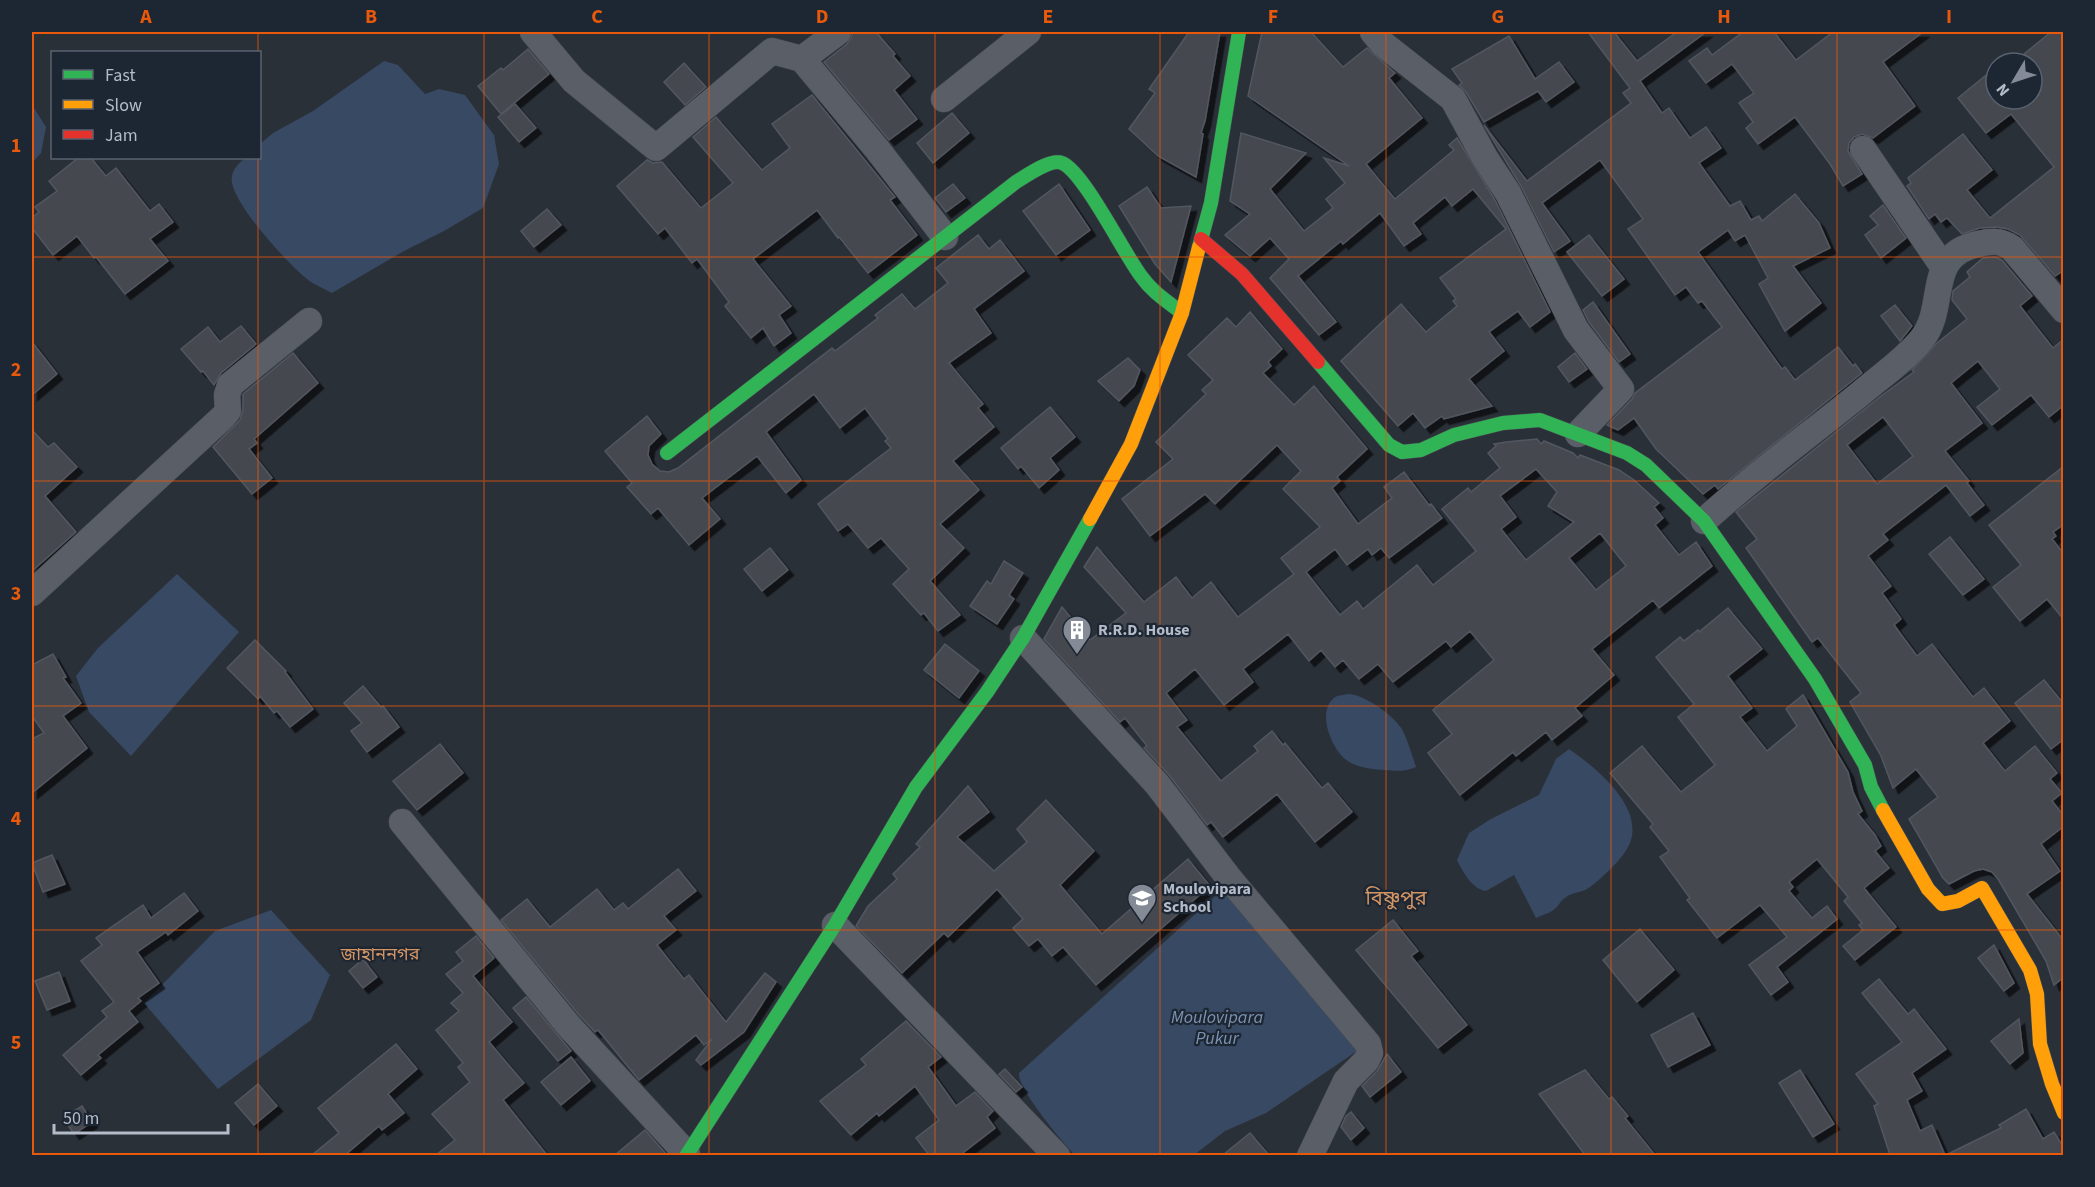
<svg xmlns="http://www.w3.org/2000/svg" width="2095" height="1187" font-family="'Source Sans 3','Noto Sans Bengali',sans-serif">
<defs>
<filter id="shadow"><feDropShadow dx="5.5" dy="5.5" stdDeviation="0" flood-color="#0009"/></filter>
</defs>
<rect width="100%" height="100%" fill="#2a3038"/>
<g fill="#384963">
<path d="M384,61L398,65L425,94L439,89L465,95L494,135L499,164L483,208L444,231L404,251L332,293C325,289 317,286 311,282C293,270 226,198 232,176C233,169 239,163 245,158H260V144L273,133L313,111Z"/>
<path d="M32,105L46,127L41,153L32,163Z"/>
<path d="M177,574L239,632L131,756L89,712L76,676L98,648Z"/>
<path d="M1349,694C1365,695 1395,716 1403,731C1408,742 1412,755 1416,767C1405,772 1397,771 1385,770C1371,769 1356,768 1345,759C1331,747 1316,711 1335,697C1339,695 1344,695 1349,694Z"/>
<path d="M1569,749C1595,767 1644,806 1630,843C1624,858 1602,878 1590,887C1583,893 1571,892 1565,898C1561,900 1559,905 1556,908C1551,913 1542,915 1536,918L1514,875L1486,891C1472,889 1463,872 1457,860L1469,833L1491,819L1539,795L1556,759Z"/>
<path d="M1222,890L1357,1051L1266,1113L1225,1131L1194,1155H1075C1063,1143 1017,1088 1019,1073Z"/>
<path d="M271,910L330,975L311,1020L218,1089L144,1003L215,931Z"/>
</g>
<g fill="#444950" stroke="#52575f" stroke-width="1.5" fill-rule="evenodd" filter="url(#shadow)">
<path d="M853,32H876L895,54L893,56L910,76L894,90L917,119L889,140L824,62L847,44L851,38Z"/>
<path d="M1189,32H1220L1205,121L1201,133L1203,134L1196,177L1158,156L1129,129L1155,93L1149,89Z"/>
<path d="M1262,32H1311L1343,67L1367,48L1395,73L1389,78L1422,118L1366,164L1395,199L1454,150L1449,145L1457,138L1495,200L1550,312L1530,327L1518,311L1489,332L1504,351L1469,379L1492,406L1444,419L1442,416L1425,428L1413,413L1398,426L1341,361L1401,304L1426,332L1457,306L1453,301L1456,299L1440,278L1506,229L1473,189L1452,206L1445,197L1413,223L1421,234L1404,246L1380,213L1343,244L1341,241L1298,276L1336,322L1319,335L1270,278L1289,259L1270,238L1250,256L1225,235L1250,214L1230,201L1241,133L1306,153L1270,189L1304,231L1333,208L1326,199L1345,183L1324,158L1349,166L1248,96Z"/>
<path d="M1588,32H1614L1637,61L1677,32H1706L1640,81L1662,113L1669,108L1690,138L1706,127L1721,148L1699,163L1730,206L1740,201L1751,220L1759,216L1762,221L1795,194L1819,223L1830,248L1793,266L1821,303L1785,331L1759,284L1768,278L1745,235L1735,241L1728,230L1698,252L1782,369L1785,367L1795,380L1838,347L1853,366L1855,364L1862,373L1718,489L1715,485L1703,494L1656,449L1634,418L1618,430L1607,425L1632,399L1635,393L1722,327L1702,301L1698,303L1686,287L1675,295L1628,229L1643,219L1600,160L1542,203L1570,241L1554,252L1521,186L1484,125L1527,181L1631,103L1623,93L1630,88Z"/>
<path d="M1743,32H1774L1796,60L1833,32H1923L1883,62L1915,106L1873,138L1862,134L1854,137L1849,143L1848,151L1862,174L1843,186L1830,164L1795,117L1758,144L1746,128L1753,122L1739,103L1754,93L1732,64L1706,83L1689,61L1707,48L1712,55Z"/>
<path d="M2051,32H2064V270L2055,276L2020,235L2008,229L1996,227L1980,228L1962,234L1947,218L1941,222L1935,214L1929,219L1907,186L1911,183L1908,178L1963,134L1992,170L1967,190L1990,218L2054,167L2011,114L1986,133L1958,98L1996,67V99H2032V63H2013Z"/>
<path d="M1509,36L1535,79L1559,62L1574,82L1546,102L1538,91L1484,122L1466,92L1459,85L1462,83L1452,69Z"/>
<path d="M528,49L549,74L501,114L478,86L501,68L503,70Z"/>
<path d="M684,63L706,87L685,105L664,82Z"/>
<path d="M812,95L895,197L890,200L917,235L868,273L839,237L838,238L817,210L753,259L791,306L779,315L791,333L774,346L763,328L751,338L725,306L729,302L697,259L692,263L665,228L658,234L617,186L647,160L653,163L662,162L701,208L733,183L693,137L716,117L762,170L790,148L772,124Z"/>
<path d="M515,104L536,128L519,142L498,117Z"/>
<path d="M952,113L969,133L933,163L917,143Z"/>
<path d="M78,158H91L106,176L116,168L150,211L159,204L173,222L150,239L168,261L125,294L96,257L94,258L77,236L53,255L32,228V218L39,212L35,207L57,191L49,181Z"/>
<path d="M953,184L965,198L946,212L935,198Z"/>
<path d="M1059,184L1090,230L1056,255L1023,211Z"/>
<path d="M1147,187L1161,208L1191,206L1171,282L1155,264L1119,206Z"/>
<path d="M1883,205L1906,238L1881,258L1865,235L1878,225L1870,216Z"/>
<path d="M547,209L561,225L534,247L521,231Z"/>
<path d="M978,235L989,249L1000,240L1024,271L974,309L991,333L949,363L983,404L978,408L994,427L953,461L979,490L940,524L964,548L930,581L960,615L938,631L924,613L921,615L893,584L909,569L881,538L868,548L848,524L838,531L818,504L891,448L885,441L888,439L865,408L840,428L814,394L766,432L801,480L786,493L757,456L702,498L720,519L689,545L658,508L651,514L627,487L632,483L605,451L647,416L661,434L649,446L648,455L652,464L660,471L669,472L678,468L832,348L835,351L878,318L875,315L902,294L915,309L948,283L936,268Z"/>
<path d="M1589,235L1624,279L1602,296L1567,252Z"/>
<path d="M1995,257L2002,260L2032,296L2020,306L2053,348L2064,339V405L2049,417L2031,395L1992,425L1977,407L2000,389L1978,361L1951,383L1982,423L1945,451L1969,481L1967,483L1984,505L1970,516L1946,485L1883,534L1888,540L1868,556L1891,586L1882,593L1901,619L1894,625L1917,656L1932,644L1973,697L1984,688L2010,721L1983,743L2005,771L2035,746L2057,773L2050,779L2062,793L2052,801L2064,816V826L2041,844L2060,871L2027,894L2064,941V977L2054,985L2046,961L1998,879L1992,872L1983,869L1974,871L1949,884L1943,878L1909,819L1938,797L1916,769L1893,788L1881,756L1850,702L1861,693L1818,638L1812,642L1746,548L1757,539L1736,512L1881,396L1914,372L1912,370L1937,343L1967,319L1952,300L1953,291L1970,277L1967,272L1983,258ZM1883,417L1913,456L1877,484L1847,445Z"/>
<path d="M1593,302L1630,354L1619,362L1589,322L1583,310Z"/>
<path d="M1895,305L1912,326L1900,341L1881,316Z"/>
<path d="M1250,312L1282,349L1268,362L1271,366L1263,373L1294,405L1314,386L1367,449L1337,477L1340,481L1332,488L1358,524L1392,498L1384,487L1404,472L1429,505L1431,504L1442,518L1389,558L1381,548L1372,555L1368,549L1347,565L1335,549L1306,572L1340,615L1357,601L1363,609L1417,565L1433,585L1476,551L1442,509L1468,488L1471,492L1500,468L1488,453L1496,446L1494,444L1506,442L1537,439L1541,444L1544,441L1573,453L1578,458L1580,455L1619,470L1634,480L1659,503L1654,507L1663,518L1655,525L1679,555L1696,542L1712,566L1659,608L1653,600L1592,649L1614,675L1575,708L1582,716L1552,740L1546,732L1516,756L1513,752L1460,795L1428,753L1452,734L1433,710L1494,660L1470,631L1451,647L1446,641L1393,682L1378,664L1359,679L1343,660L1335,667L1321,650L1309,661L1288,634L1243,669L1253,682L1224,705L1195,669L1166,693L1187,720L1177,727L1221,781L1258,751L1254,746L1272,731L1283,745L1285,743L1322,788L1328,783L1352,812L1315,842L1277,794L1223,837L1211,822L1207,825L1169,775L1144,748L1147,746L1125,718L1120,722L1044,639L1062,607L1090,640L1126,613L1084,567L1097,547L1144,602L1176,577L1192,598L1211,582L1238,617L1294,574L1281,558L1320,527L1283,489L1301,471L1277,445L1215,504L1205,494L1150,536L1122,499L1173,459L1156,442L1206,394L1202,390L1213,380L1188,355L1227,318L1236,327ZM1536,469L1557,492L1548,506L1574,522L1526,560L1501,529L1516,517L1500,496ZM1600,533L1626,566L1596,590L1569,558Z"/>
<path d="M241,326L256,344L221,373L214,385L203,371L201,372L181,349L208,327L220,342Z"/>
<path d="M32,342L57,374L32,395Z"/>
<path d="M293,353L318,383L254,439L257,443L249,449L272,478L252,494L213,447L240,420L243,410V394Z"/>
<path d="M1575,353L1587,369L1569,382L1558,367Z"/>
<path d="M1128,358L1140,370L1134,386L1119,401L1098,381Z"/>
<path d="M1050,407L1075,437L1050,458L1059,470L1039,488L1021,466L1018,469L1001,448Z"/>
<path d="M32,430L48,447L54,443L77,467L45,496L76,532L32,571Z"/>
<path d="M2064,466V524L2053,532L2056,536L2052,539L2064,554V620L2047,599L2020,621L1993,587L2021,565L1989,525Z"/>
<path d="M1950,537L1984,579L1963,595L1929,554Z"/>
<path d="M770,548L788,570L762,591L744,569Z"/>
<path d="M1004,561L1023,573L1009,595L1014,599L997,624L970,606L987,581L991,584Z"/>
<path d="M1728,608L1762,649L1728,676L1752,708L1740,717L1767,751L1797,726L1786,709L1803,695L1848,772L1853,792L1862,811L1858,814L1875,835L1881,846L1875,851L1889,868L1864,888L1896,927L1855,960L1843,946L1863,930L1859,925L1862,923L1844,901L1848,897L1817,859L1789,882L1793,887L1789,891L1812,918L1827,906L1837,919L1777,967L1788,982L1771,995L1749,965L1787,937L1760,905L1717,938L1687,900L1690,898L1660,857L1669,851L1650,827L1653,824L1610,773L1642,746L1681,792L1715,765L1678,717L1694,704L1656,657L1680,637L1684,641L1698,630L1699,632Z"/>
<path d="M255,640L286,671L285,672L313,709L290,727L277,711L274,713L260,696L258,699L227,668Z"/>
<path d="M945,644L979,671L959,698L924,670Z"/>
<path d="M53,654L66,677L63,678L81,703L63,716L87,748L32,793V739L44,733L32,716V665Z"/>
<path d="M2044,680L2064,704V739L2051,749L2015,703Z"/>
<path d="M363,686L381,707L383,706L399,727L367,752L351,731L362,723L344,703Z"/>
<path d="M440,744L463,773L417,810L393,781Z"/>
<path d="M968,786L989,812L957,837L994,871L1027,842L1017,829L1046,800L1094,851L1060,885L1102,934L1188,859L1210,886L1096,985L1063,947L1052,956L1038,939L1029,946L1013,928L1023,919L997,889L948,937L944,933L902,973L856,926L868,906L897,879L893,874L920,847L916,844Z"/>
<path d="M52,855L65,884L43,892L32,863Z"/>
<path d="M678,869L696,891L664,916L676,930L657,945L684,979L689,975L726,1022L765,973L776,982L744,1032L701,1065L696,1060L712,1039L704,1045L696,1035L639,1080L598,1030L595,1032L579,1015L501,920L527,899L550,927L597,889L614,910L623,903L628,909Z"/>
<path d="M184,893L198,911L168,935L166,932L137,952L159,983L138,998L141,1001L129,1011L138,1022L98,1055L101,1058L81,1075L63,1055L107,1017L102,1011L114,1002L81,961L102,945L96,938L143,905L151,918Z"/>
<path d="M1393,920L1418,951L1411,956L1467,1025L1438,1048L1356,950Z"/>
<path d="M1640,929L1674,970L1637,1002L1603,960Z"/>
<path d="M476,936L494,958L473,976L512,1022L489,1042L524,1083L503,1100L547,1155H436L455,1140L432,1114L470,1082L458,1067L463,1063L436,1030L459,1011L451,1003L463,993L446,974L463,961L456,952Z"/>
<path d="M1994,945L2014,983L2004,991L1978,958Z"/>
<path d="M363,959L377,977L363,988L349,971Z"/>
<path d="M59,972L70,1001L47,1010L35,981Z"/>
<path d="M1879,979L1908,1014L1914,1009L1946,1049L1912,1073L1922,1091L1907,1100L1920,1131L1932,1125L1945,1155H1890L1874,1106L1878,1104L1856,1074L1902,1042L1862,993Z"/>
<path d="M526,997L571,1051L558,1061L513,1008Z"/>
<path d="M1693,1013L1710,1045L1668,1067L1651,1035Z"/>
<path d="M2019,1019L2023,1053L2010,1064L1991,1041Z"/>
<path d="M906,1021L941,1057L928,1067L956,1106L975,1092L993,1111L987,1117L995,1128L960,1155H929L916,1138L939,1120L915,1086L879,1116L877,1113L851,1135L820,1101L866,1065L861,1059Z"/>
<path d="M396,1044L417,1069L388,1094L404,1113L382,1130L379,1126L345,1155H312L339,1133L318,1108Z"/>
<path d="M1387,1054L1401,1072L1370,1097L1362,1086L1377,1071Z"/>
<path d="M571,1057L590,1081L561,1105L541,1082Z"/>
<path d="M1005,1069L1022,1087L1016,1092L999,1074Z"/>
<path d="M1585,1070L1609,1099L1612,1097L1628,1116L1625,1118L1655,1155H1585L1539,1094Z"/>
<path d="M1800,1070L1834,1124L1813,1137L1779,1083Z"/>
<path d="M258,1084L277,1106L254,1125L235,1103Z"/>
<path d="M82,1106L92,1122L74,1134L63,1118Z"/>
<path d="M2026,1109L2043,1139L2054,1132L2064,1148V1155H1946L2001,1128L1999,1125Z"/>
<path d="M1351,1112L1364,1128L1351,1140L1341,1127L1346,1116Z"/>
<path d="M645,1130L667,1155H615Z"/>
<path d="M1250,1133L1269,1155H1223Z"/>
</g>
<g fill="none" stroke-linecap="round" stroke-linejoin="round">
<g stroke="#484c53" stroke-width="27">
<g id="street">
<path d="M533,32L574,81L656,148L772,51L802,59L838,32"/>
<path d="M1373,32L1383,44L1453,99L1485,158L1508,193L1576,330L1621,389L1578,434"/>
<path d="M802,59L877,149L945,237"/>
<path d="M944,99L1028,32"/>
<path d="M1863,149L1944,268"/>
<path d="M1704,521C1754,475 1808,436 1860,394C1881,376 1905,360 1922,339C1948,306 1924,255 1978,244C1992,241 2000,240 2012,248L2064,310"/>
<path d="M32,593L223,417L228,411L227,395L230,385L309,321"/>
<path d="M1023,638L1157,784L1228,877L1368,1044L1370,1053L1366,1061L1346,1081L1310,1156"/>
<path d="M402,822L568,1025L687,1154"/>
<path d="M835,925L1057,1156"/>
</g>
</g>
<g stroke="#484c53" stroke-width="15">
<g id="fast">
<path d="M1199,247L1211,203L1239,32"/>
<path d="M1318,362L1389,445L1402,452L1421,450L1454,435L1503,423L1540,420L1627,453L1646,465L1704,521L1815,679L1865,765L1871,787L1883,810"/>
<path d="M667,453L1016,182C1026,176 1051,158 1062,163C1084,172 1124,254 1141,276C1152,292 1167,301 1182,313"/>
<path d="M686,1156L835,925L916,787L987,692L1023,638L1090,519"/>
</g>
</g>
<g stroke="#484c53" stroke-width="15">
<g id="slow">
<path d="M1090,519L1131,444L1182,313L1199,247"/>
<path d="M1883,810L1928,889L1942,904L1958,901L1982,888L2030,970L2037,994L2040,1044L2052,1084L2064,1113"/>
</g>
</g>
<g stroke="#484c53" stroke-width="15">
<path id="jam" d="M1201,239L1242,274L1318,362"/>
</g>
<use href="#street" stroke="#5a5e66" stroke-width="26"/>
<use href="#fast" stroke="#30b455" stroke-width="14"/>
<use href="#slow" stroke="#ff9f0a" stroke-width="14"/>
<use href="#jam" stroke="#e5322d" stroke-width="14"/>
</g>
<path fill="none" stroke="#e8590c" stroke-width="1.5" stroke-opacity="0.55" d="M258,32V52M484,32V1156M709,32V1156M935,32V1156M1160,32V1156M1386,32V1156M1611,32V1156M1837,32V1156M258,158V1156M32,257H2064M32,481H2064M32,706H2064M32,930H2064"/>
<defs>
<g id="building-pin" transform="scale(1.5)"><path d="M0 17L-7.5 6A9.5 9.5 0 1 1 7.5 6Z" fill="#848b96" stroke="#1d2633"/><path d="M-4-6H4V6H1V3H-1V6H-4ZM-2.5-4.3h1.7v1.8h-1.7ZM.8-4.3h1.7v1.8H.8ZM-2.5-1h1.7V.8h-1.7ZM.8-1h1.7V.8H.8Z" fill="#fff"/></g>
<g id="school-pin" transform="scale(1.5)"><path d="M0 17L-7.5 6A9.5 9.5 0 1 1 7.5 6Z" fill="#848b96" stroke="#1d2633"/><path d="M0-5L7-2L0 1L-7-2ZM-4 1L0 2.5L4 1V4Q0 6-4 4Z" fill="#fff"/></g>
</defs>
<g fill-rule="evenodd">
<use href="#building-pin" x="1077" y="630"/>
<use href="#school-pin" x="1142" y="898"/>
</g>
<g text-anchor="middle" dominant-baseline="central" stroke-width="4.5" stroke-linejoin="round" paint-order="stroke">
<g font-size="16" font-weight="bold" fill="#b4bcc9" stroke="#1d2633" text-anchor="start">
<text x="1098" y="630">R.R.D. House</text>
<text x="1163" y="889">Moulovipara<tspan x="1163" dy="18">School</tspan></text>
</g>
<g font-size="18" fill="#d59563" stroke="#1d2633">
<text x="380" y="954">জাহাননগর</text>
</g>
<g font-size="18" font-style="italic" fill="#7c92b1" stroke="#1d2633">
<text x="1217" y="1017">Moulovipara<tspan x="1217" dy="21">Pukur</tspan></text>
</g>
<g font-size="20" fill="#d59563" stroke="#1d2633">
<text x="1396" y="899">বিষ্ণুপুর</text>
</g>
</g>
<rect width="2095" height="1187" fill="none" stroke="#1d2633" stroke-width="66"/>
<rect x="51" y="51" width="210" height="108" fill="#1d2633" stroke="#59626f" stroke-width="1.5"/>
<rect x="63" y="70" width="30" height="9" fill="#30b455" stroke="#59626f" stroke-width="1.5"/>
<text x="105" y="81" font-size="18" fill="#b4bcc9">Fast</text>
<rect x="63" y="100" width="30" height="9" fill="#ff9f0a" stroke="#59626f" stroke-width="1.5"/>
<text x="105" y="111" font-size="18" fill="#b4bcc9">Slow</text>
<rect x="63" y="130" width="30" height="9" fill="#e5322d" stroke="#59626f" stroke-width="1.5"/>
<text x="105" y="141" font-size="18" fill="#b4bcc9">Jam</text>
<g transform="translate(2014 81) rotate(231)"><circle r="28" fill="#1d2633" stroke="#59626f" stroke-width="1.5"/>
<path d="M0-4.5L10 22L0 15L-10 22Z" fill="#848b96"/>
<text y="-9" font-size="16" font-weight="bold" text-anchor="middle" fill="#b4bcc9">N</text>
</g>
<path d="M54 1124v9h174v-9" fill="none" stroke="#b4bcc9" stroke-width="3"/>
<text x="63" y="1124" font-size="18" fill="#b4bcc9" stroke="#1d2633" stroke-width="4.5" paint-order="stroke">50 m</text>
<rect x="33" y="33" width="2029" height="1121" fill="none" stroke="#e8590c" stroke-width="2"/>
<g font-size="20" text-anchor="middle" font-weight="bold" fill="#e8590c">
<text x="146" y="23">A</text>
<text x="371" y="23">B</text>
<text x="597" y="23">C</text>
<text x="822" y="23">D</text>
<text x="1048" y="23">E</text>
<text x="1273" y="23">F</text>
<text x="1498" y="23">G</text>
<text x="1724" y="23">H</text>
<text x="1949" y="23">I</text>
<text x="16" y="152">1</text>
<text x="16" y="376">2</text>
<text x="16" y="600">3</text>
<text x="16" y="825">4</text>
<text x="16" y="1049">5</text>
</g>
</svg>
